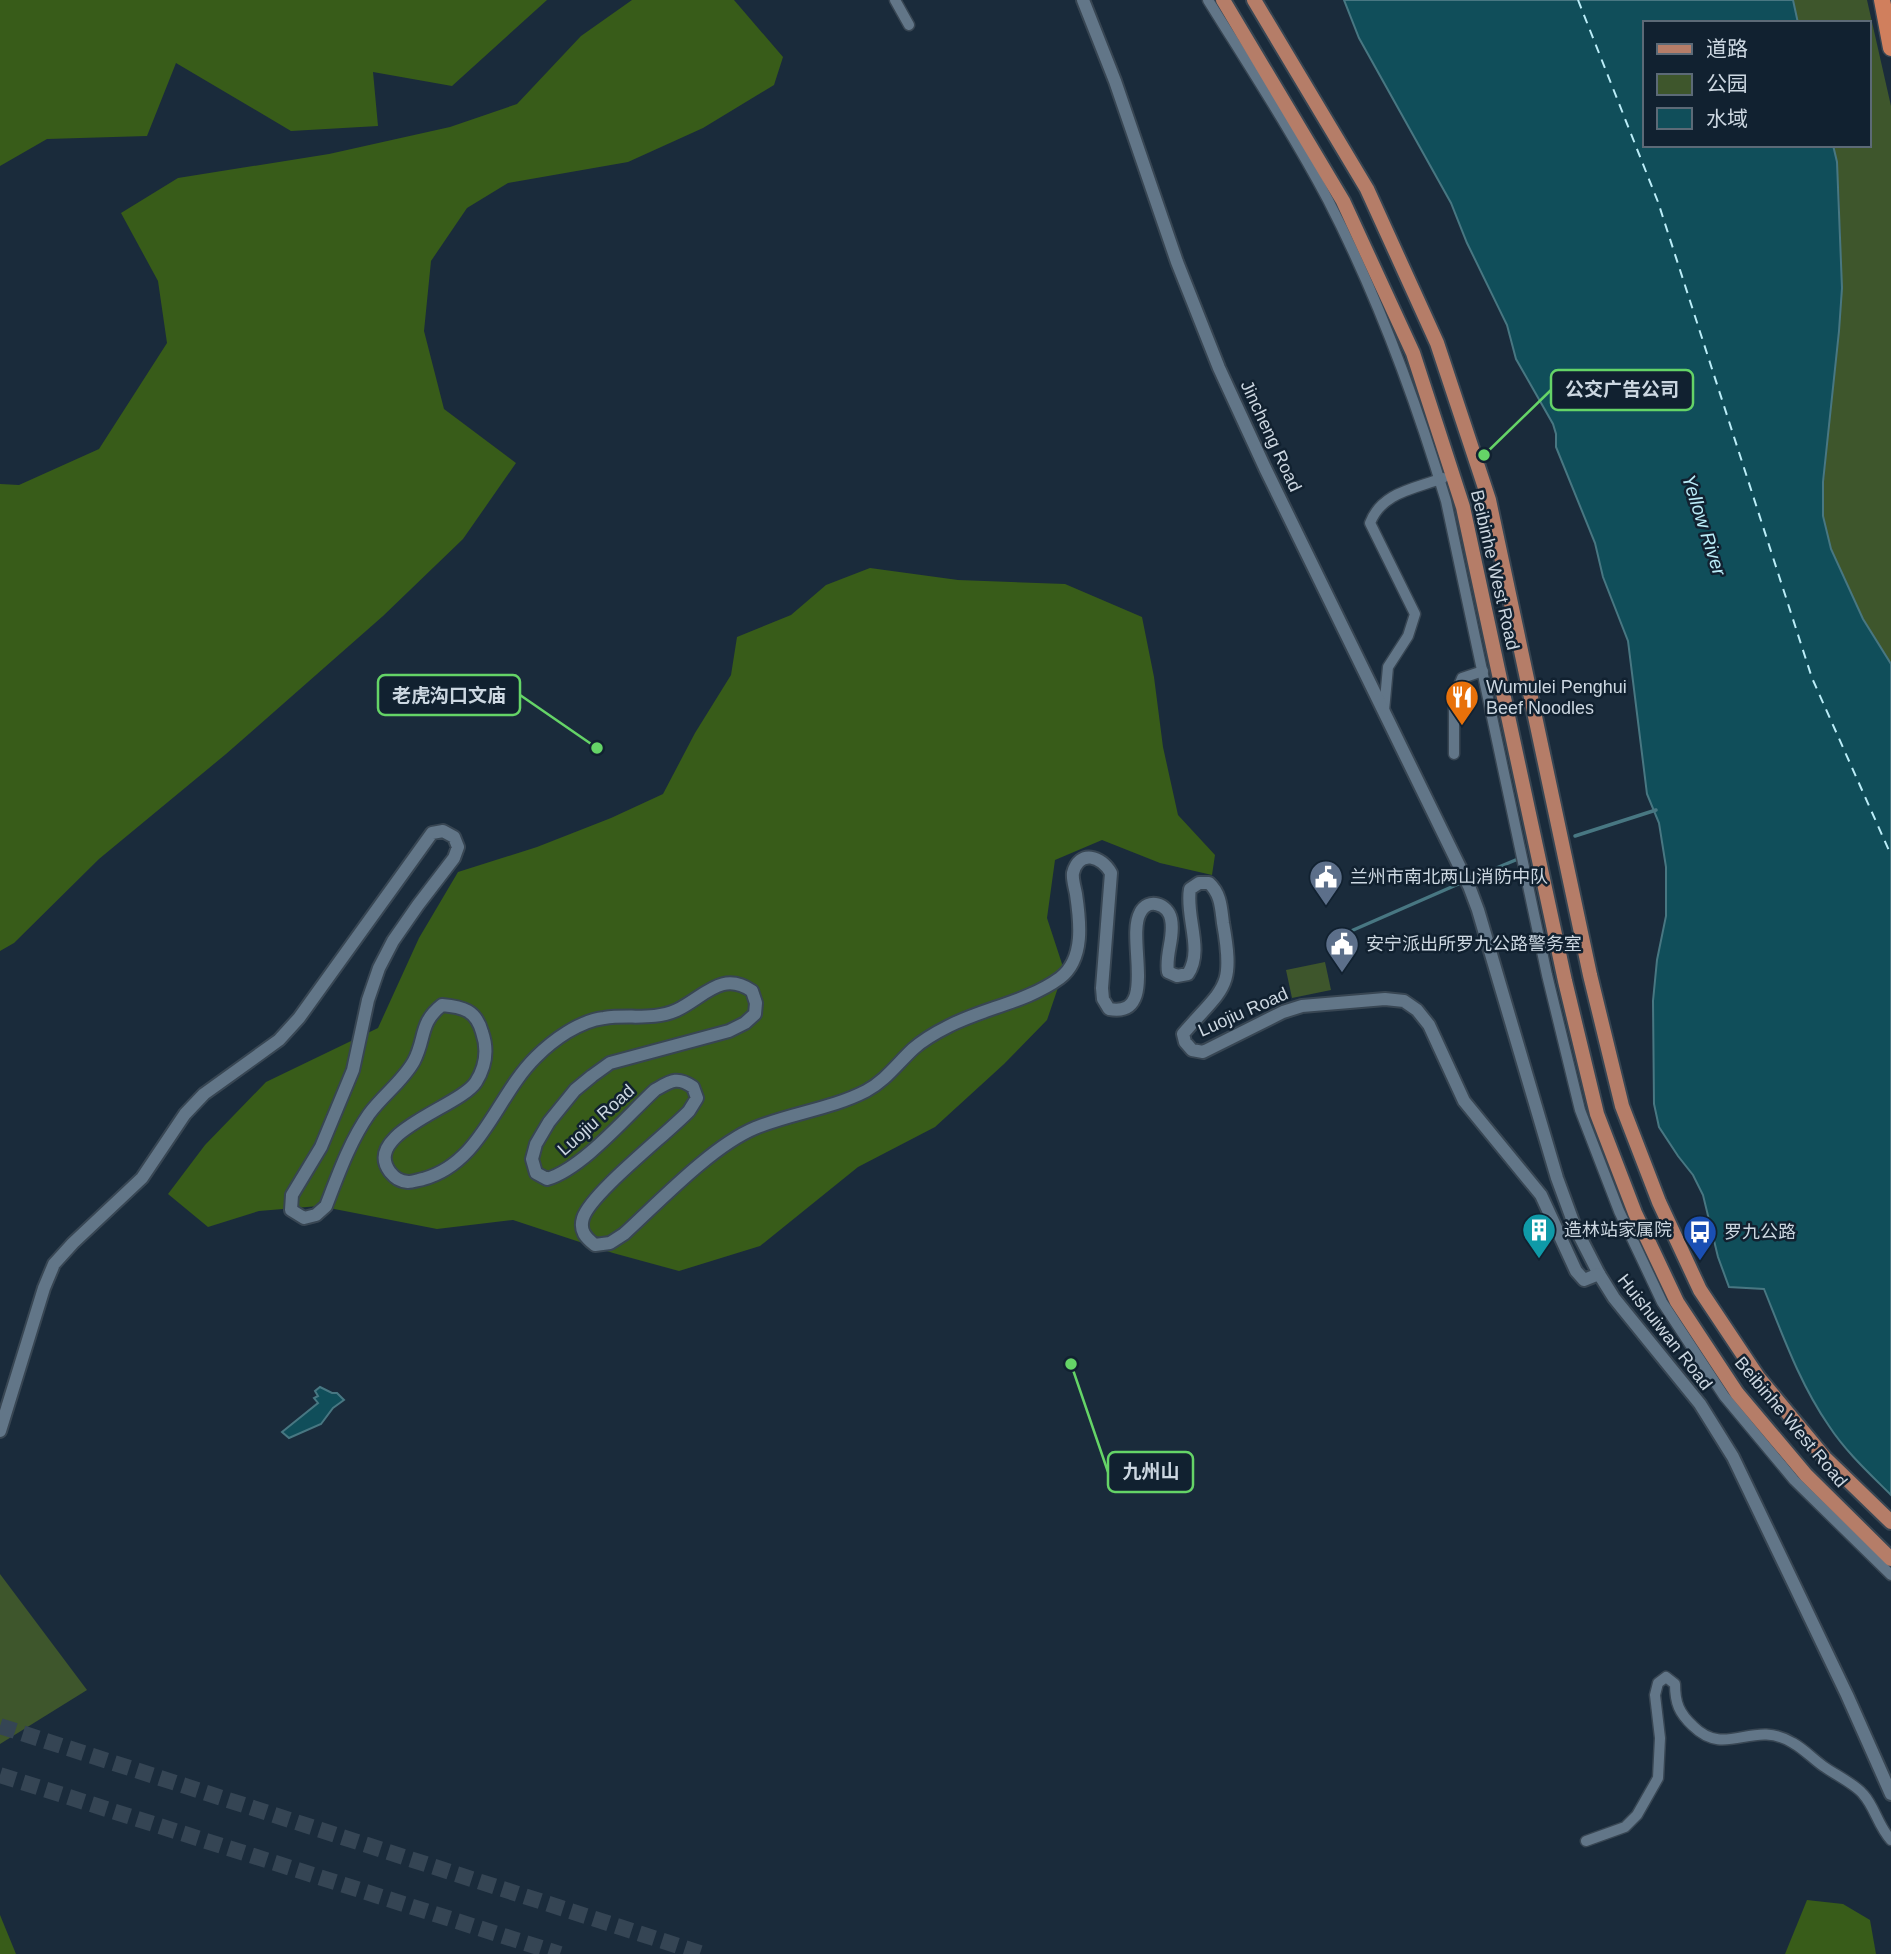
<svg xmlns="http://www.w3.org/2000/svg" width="1891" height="1954" font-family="Arial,'Noto Sans SC',sans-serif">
<rect width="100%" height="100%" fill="#1a2b3b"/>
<g fill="#3e562c">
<path d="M1793,0H1867L1891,106V664C1859,616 1825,559 1822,500L1842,288L1839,188L1833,145H1868V23H1798Z"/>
<path d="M1325,962L1331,990L1292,998L1286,970Z"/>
<path d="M0,1574L87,1690L0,1744Z"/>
</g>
<g fill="#385c19">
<path d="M0,0H547L452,86L373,72L378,126L291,131L176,63L147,136L47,139L0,166Z"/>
<path d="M632,0H734L783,57L774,85L703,128L628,162L508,183L467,208L431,261L424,331L444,409L516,463L463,539L383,616L226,754L99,859L14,943L0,951V484L19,485L99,449L167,343L158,281L121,213L178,178L329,154L450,127L517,104L581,36Z"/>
<path d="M870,568L958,580L1065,584L1142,617L1154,677L1163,747L1178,815L1215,855L1212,875L1160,863L1102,840L1055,860L1047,918L1064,970L1047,1020L1004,1064L935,1127L858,1167L760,1246L679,1271L613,1253L513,1220L437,1229L319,1206L259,1211L208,1227L168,1194L205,1145L266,1082L378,1028L419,938L458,872L537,847L611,818L663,794L695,733L731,675L737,637L791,615L826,585Z"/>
<path d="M1807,1900L1843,1904L1870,1920L1876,1954H1785Z"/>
<path d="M0,1915L16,1954H0Z"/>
</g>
<g fill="#104e5a" stroke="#487782" stroke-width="2">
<path d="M1344,0H1793L1798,23H1644V145H1833L1837,162L1842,288L1839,331L1823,482V516L1831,549L1863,619L1891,664V1495C1869,1473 1846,1452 1829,1426C1800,1384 1783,1336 1764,1289L1729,1287L1718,1257L1703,1195L1693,1175L1678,1156L1659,1127L1654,1104L1653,1001L1657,960L1666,916V867L1659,823L1647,794L1628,641L1603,577L1595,543L1556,447V434L1553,424L1516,359L1507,325L1467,243L1451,203L1359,38Z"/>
<path d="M320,1387L332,1393H337L344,1400L333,1408L321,1424L289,1438L282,1432L318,1403L314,1398L318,1396L315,1391Z"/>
</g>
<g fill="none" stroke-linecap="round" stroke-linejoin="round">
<g stroke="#487782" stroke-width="3.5">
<path d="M1575,836L1656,810"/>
<path d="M1470,879L1518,859"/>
<path d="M1334,945L1351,931L1463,882"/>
</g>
<path stroke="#bbedf8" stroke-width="2" stroke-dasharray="9 7" stroke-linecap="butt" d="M1578,0L1658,202L1812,678L1891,855"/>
<g stroke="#354554" stroke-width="16" stroke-dasharray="16 8" stroke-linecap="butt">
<path d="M0,1726L703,1954"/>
<path d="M0,1775L560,1954"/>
</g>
<g stroke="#384653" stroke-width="13">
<g id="minor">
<path d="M895,0L909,25"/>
<path d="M1208,0C1249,66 1292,132 1328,200C1378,297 1415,398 1446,501L1547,975L1580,1110L1619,1211L1662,1302L1724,1396L1794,1480L1891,1575"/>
<path d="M1384,711L1388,667L1408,636L1415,614L1370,523C1382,492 1414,489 1443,478"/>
<path d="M1454,754V698L1462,678L1483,671"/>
<path d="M1586,1841L1625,1827L1637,1815L1658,1778L1660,1738L1655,1695L1658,1683L1666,1677L1675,1684C1675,1703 1679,1713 1693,1726C1726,1759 1753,1718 1793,1743C1804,1749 1813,1759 1823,1766C1834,1774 1855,1784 1863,1794C1875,1807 1878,1826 1891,1840"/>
</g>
</g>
<g stroke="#384653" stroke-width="16">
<g id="tertiary">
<path d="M1083,0L1115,81L1177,262L1219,368L1265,468L1469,886L1478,910L1557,1178L1575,1227L1599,1274L1614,1298L1700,1404L1733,1457L1847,1695L1891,1794"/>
<path d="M0,1431L44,1288L54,1264L73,1243L142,1178L185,1114L204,1094L279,1040L299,1018L432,833L443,831L454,837L458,847L454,858L418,905L393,941L379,968L368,1000L353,1070L321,1147L292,1195L291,1210L304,1218L316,1215L326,1206C338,1175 350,1141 369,1114C383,1095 403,1081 414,1061C426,1038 419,1023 442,1005C463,1007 476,1010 482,1032C488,1049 486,1066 476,1082C460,1107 361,1133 390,1172C395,1178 399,1181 408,1182C412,1182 418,1180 423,1179C482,1163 496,1096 536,1057C553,1040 579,1021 604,1018C629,1014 653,1021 677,1010C704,997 722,970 752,991L756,1003L755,1014L745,1023L729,1031L610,1063L592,1076L575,1090L549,1122L536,1144L532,1159L536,1173L547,1179C582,1169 627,1116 655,1090C671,1081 677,1076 693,1087L697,1098L689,1111C667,1134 591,1193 583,1218C579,1231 586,1238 595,1245L610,1243L624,1234C660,1201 712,1146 755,1128C791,1113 831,1109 866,1091C885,1081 897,1064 913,1049C923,1040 937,1032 949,1026C984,1008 1027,1002 1060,978C1085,959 1080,921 1076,894C1075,888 1072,879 1073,873C1079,849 1102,856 1111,873L1102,988L1103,999L1109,1009C1159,1018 1126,939 1140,913C1148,897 1168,904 1171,919C1175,937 1165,954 1168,972L1177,976L1188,974C1204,950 1185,916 1190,889L1199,883H1209C1221,894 1221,908 1223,923C1235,990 1224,986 1183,1034L1185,1042L1192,1050L1203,1052L1283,1012L1302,1006L1385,999L1404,1001L1417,1010L1429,1025L1464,1101L1541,1195L1576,1271L1584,1280L1599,1274"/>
</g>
</g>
<g stroke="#384653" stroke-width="18">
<g id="primary">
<path d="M1223,0L1343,201L1413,353L1463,507L1565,981L1597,1114L1635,1213L1677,1302L1737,1393L1806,1475L1891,1559"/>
<path d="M1254,0L1367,189L1437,343L1489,500L1590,975L1622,1106L1659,1202L1700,1290L1758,1377L1825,1458L1891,1522"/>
</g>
</g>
<g stroke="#384653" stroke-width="19">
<path id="trunk" d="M1882,0L1891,48"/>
</g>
<use href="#minor" stroke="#627688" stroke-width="10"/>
<use href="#tertiary" stroke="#627688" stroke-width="12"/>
<use href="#primary" stroke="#b57d68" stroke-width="14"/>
<use href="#trunk" stroke="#d07f5d" stroke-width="16"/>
</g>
<defs>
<g id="restaurant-pin" transform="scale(1.75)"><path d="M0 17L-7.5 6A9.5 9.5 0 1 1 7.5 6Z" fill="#e8710a" stroke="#112130"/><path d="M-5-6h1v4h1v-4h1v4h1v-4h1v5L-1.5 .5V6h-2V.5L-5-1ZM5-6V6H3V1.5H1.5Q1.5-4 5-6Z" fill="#fff"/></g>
<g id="civic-pin" transform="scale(1.75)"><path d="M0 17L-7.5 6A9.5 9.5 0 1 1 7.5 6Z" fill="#5c6f8a" stroke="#112130"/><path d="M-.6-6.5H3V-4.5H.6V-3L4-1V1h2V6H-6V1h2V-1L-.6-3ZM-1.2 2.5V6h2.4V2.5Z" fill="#fff"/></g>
<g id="building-pin" transform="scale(1.75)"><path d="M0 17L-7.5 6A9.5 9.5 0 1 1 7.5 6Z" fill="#0f9aa8" stroke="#112130"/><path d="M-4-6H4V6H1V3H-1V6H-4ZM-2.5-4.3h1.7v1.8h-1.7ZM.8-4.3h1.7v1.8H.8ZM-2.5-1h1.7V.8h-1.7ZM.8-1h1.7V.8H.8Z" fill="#fff"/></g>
<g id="bus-pin" transform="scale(1.75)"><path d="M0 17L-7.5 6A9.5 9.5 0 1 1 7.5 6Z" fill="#1a4fb4" stroke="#112130"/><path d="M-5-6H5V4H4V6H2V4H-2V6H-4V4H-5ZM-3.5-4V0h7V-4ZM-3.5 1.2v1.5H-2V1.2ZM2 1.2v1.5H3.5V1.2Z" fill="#fff"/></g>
</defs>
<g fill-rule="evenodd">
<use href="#restaurant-pin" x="1462" y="697"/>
<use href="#civic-pin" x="1326" y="877"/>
<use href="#civic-pin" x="1342" y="944"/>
<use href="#building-pin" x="1539" y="1230"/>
<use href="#bus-pin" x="1700" y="1232"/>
</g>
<g text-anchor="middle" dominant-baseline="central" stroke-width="5" stroke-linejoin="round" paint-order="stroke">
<g font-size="18" fill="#ccd7e1" stroke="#112130">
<text transform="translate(1271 436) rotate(65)">Jincheng Road</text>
<text transform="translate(1495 570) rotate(77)">Beibinhe West Road</text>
<text transform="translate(1243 1012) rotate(-24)">Luojiu Road</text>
<text transform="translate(596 1120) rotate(-42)">Luojiu Road</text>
<text transform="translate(1665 1332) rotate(52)">Huishuiwan Road</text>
<text transform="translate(1791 1422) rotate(50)">Beibinhe West Road</text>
</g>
<g font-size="18" fill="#ccd7e1" stroke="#112130" text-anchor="start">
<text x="1486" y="687">Wumulei Penghui<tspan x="1486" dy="21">Beef Noodles</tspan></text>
<text x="1350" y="877">兰州市南北两山消防中队</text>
<text x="1366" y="944">安宁派出所罗九公路警务室</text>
<text x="1564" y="1230">造林站家属院</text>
<text x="1724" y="1232">罗九公路</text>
</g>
<g font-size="19" font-style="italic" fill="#bbedf8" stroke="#112130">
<text transform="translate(1704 525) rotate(72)">Yellow River</text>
</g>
</g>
<path fill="none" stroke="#65d467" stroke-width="2.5" d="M1484 455L1551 390M597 748L520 695M1071 1364L1108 1472"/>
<g fill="#65d467" stroke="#112130" stroke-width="2.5">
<circle cx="1484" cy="455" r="7"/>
<circle cx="597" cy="748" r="7"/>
<circle cx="1071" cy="1364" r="7"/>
</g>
<g fill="#112130" stroke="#65d467" stroke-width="2.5">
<rect x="1551" y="370" width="142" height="40" rx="7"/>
<rect x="378" y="675" width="142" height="40" rx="7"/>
<rect x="1108" y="1452" width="85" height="40" rx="7"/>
</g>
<g font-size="19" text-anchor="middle" font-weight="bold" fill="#ccd7e1">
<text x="1622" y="396">公交广告公司</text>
<text x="449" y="702">老虎沟口文庙</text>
<text x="1151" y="1478">九州山</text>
</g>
<rect x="1643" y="21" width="228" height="126" fill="#112130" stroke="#5c6a77" stroke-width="2"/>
<rect x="1657" y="44" width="35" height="10" fill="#b57d68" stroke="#5c6a77" stroke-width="2"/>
<text x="1706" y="56" font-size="21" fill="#ccd7e1">道路</text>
<rect x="1657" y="74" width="35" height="21" fill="#3e562c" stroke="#5c6a77" stroke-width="2"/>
<text x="1706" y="91" font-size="21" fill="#ccd7e1">公园</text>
<rect x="1657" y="108" width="35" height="21" fill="#104e5a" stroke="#5c6a77" stroke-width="2"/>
<text x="1706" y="126" font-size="21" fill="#ccd7e1">水域</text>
</svg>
